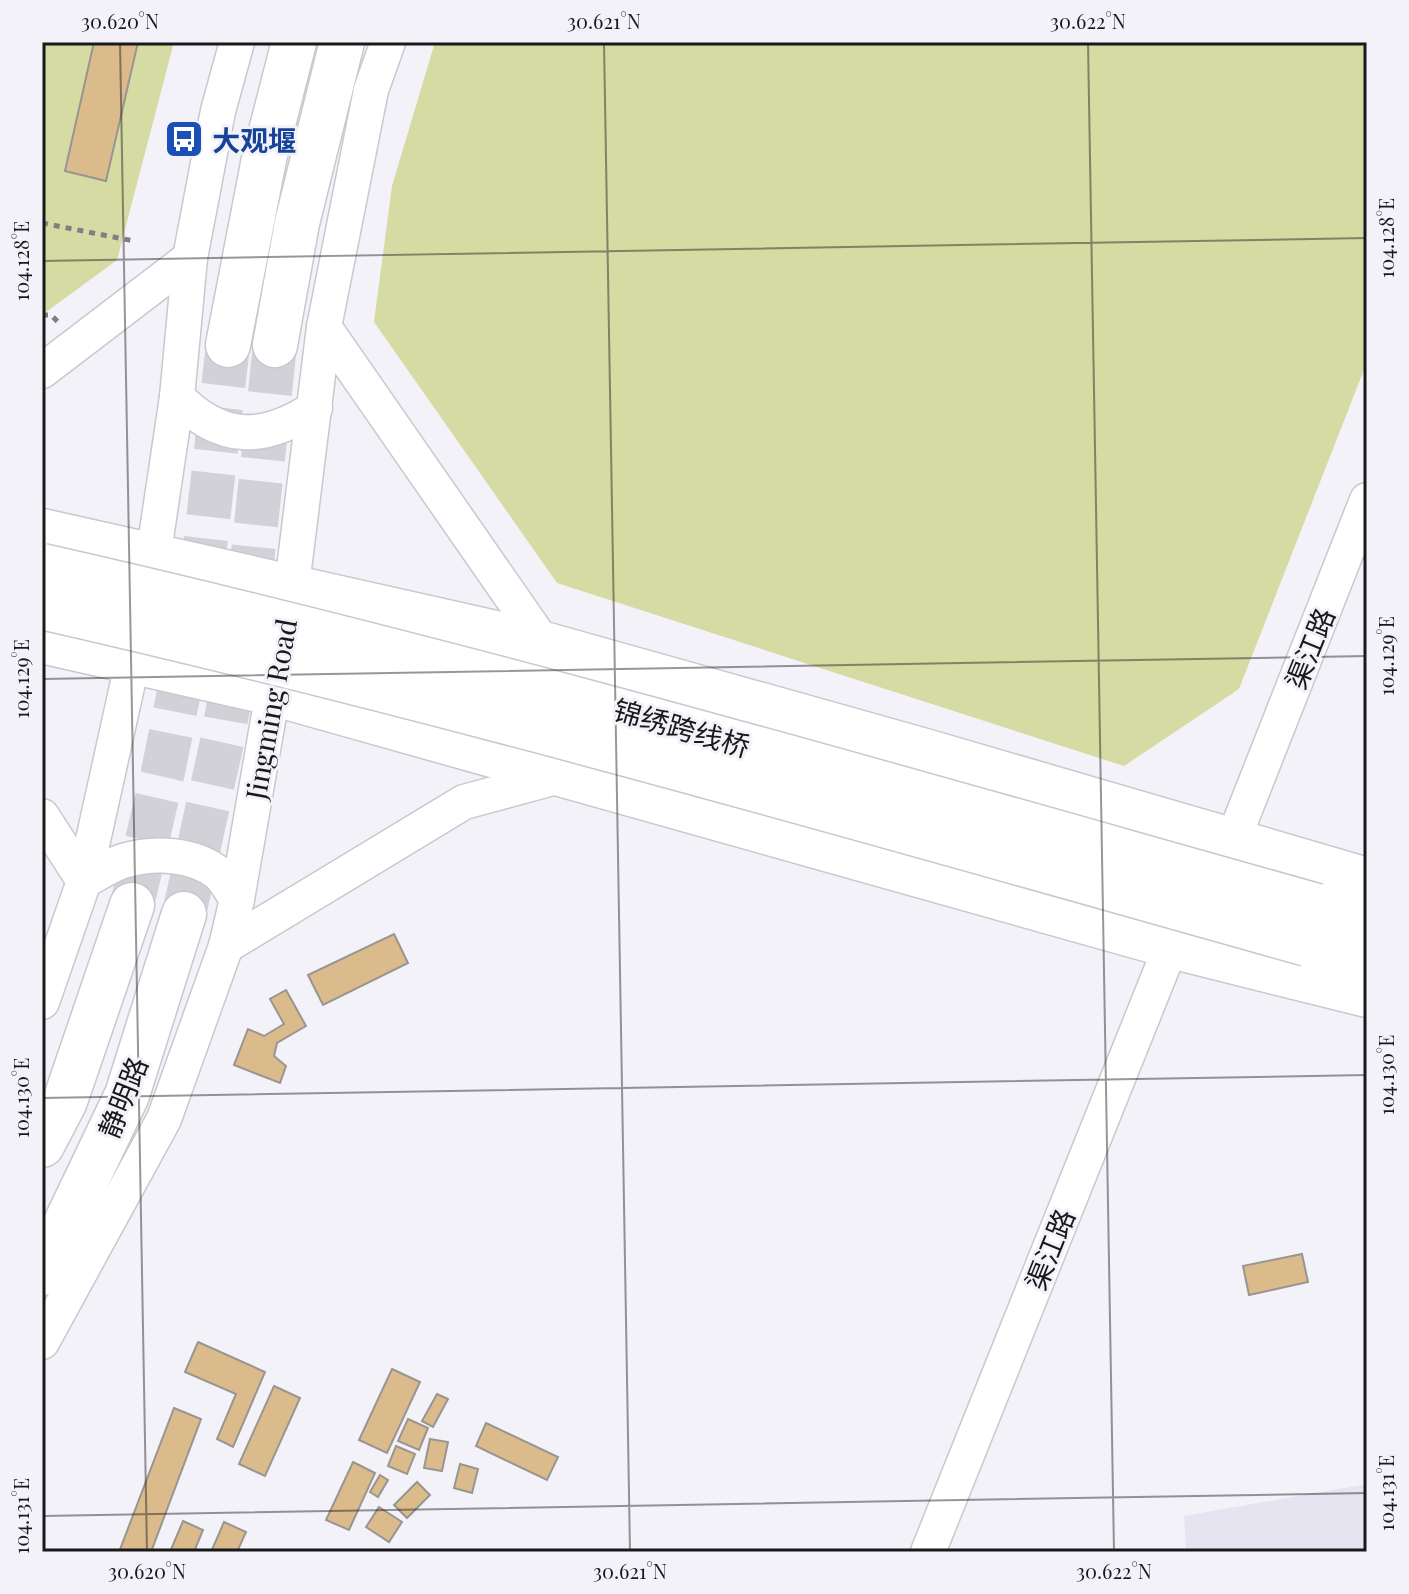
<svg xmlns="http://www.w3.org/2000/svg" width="1409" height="1594" font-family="'Playfair Display','Noto Sans SC',serif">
<rect width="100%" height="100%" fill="#f4f2f9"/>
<path fill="#e7e4f2" d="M1367,1484V1552H1186L1184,1516Z"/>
<g fill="#d6daa3">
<path d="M42,42H174L117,260L42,315Z"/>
<path d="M435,42H1367V362L1239,689L1124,766L557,583L374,322L392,186Z"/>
</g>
<g fill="#dbbb8b" stroke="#999590" stroke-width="2">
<path d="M94,42H138L106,181L65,171Z"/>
<path d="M394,934L408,963L323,1005L308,975Z"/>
<path d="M286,990L306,1026L277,1043L274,1056L286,1066L280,1083L234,1065L248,1029L264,1036L284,1024L270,999Z"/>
<path d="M1302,1254L1308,1282L1249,1295L1243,1266Z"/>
<path d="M198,1342L265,1372L233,1447L217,1439L236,1394L185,1372Z"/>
<path d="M392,1369L420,1382L387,1453L359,1440Z"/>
<path d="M274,1386L300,1398L265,1476L239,1464Z"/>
<path d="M437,1394L448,1399L433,1427L422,1421Z"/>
<path d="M174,1408L201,1419L151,1552H119Z"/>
<path d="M408,1419L428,1428L419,1450L398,1441Z"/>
<path d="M486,1423L558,1457L547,1480L476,1446Z"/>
<path d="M430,1439L448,1442L442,1471L424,1468Z"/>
<path d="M396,1446L415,1454L407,1474L388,1466Z"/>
<path d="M353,1462L375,1473L349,1530L326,1520Z"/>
<path d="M460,1464L478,1469L472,1493L454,1488Z"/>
<path d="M380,1475L388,1480L378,1497L370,1492Z"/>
<path d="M417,1482L430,1495L407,1518L394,1505Z"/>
<path d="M379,1507L402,1522L389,1542L366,1527Z"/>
<path d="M183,1521L203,1530L194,1552H170Z"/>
<path d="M224,1522L246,1532L237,1552H211Z"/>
</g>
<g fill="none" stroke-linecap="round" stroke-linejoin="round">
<g stroke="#d3d1d8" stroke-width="44" stroke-dasharray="44 22" stroke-linecap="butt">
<path d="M132,905L163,772L201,582L228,345"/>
<path d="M184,914L222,742L249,591L275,345"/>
</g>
<g stroke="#c9c8ce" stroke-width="37">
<g id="minor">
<path d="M324,327L544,644"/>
<path d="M42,371L190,258"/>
<path d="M177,397C221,442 263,442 315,408"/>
<path d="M150,578L177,397L190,258L218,111L237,42"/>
<path d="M289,609L324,327L371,90L388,42"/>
<path d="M42,816L84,881C96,875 110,865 123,861C153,852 194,853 219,874C226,881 231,891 237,899"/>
<path d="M1233,840L1367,500"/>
<path d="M226,946L464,802L560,776"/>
<path d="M42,1002L84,881L138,637"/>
<path d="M42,1342L164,1119L226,946L237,899L277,669"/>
<path d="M928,1552L1171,946"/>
</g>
</g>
<g stroke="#c9c8ce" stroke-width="47">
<g id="major">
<path d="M228,345L264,159L294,42"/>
<path d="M275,345L297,223L342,42"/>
<path d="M42,531L544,644L925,751L1367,880"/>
<path d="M42,641L272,693L1171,946L1367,995"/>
<path d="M1317,906L1367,919"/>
<path d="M1307,944L1367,964"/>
<path d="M42,1145L65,1101L132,905"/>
<path d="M42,1273L127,1095L184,914"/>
</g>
</g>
<g stroke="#817f84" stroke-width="5" stroke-dasharray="6 6" stroke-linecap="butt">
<path d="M42,223L134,241"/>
<path d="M42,315H51L59,323"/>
</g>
<use href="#minor" stroke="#fff" stroke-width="34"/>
<use href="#major" stroke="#fff" stroke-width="44"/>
<g stroke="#c9c8ce" stroke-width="47" stroke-linecap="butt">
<g id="major-bridge">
<path d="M42,566C471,663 894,787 1317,906"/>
<path d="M42,607C468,704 887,826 1307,944"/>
</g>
</g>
<use href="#major-bridge" stroke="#fff" stroke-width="44"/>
</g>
<path fill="none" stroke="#19181b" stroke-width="2" stroke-opacity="0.45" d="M120,42L147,1552M604,42L630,1552M1088,42L1114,1552M42,261L1367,238M42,679L1367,656M42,1098L1367,1075M42,1516L1367,1493"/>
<defs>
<g id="bus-square" transform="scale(2)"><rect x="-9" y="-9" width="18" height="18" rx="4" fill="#1a4fb4" stroke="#f4f2f9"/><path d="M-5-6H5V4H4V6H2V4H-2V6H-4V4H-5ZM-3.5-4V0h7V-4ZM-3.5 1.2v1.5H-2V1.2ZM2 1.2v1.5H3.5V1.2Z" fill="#fff"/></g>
</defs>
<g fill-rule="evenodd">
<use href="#bus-square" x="184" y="139"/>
</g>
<g text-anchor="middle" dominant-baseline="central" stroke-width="6" stroke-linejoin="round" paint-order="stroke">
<g font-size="28" font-weight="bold" fill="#164399" stroke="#f4f2f9" text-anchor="start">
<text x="212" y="139">大观堰</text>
</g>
<g font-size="28" fill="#19181b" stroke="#f4f2f9">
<text transform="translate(1309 648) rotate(-68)">渠江路</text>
<text transform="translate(270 709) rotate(-80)">Jingming Road</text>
<text transform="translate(682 727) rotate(16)">锦绣跨线桥</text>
<text transform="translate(122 1097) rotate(-68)">静明路</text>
<text transform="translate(1049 1249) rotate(-68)">渠江路</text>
</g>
</g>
<rect width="1409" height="1594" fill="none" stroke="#f4f2f9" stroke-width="88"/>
<rect x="44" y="44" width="1321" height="1506" fill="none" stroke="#19181b" stroke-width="3"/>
<g font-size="20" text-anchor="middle" fill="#19181b">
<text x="120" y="29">30.620°N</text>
<text x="604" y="29">30.621°N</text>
<text x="1088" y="29">30.622°N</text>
<text transform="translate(1387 238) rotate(-90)" y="7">104.128°E</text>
<text transform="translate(22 261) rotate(-90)" y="7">104.128°E</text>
<text transform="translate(1387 656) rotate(-90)" y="7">104.129°E</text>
<text transform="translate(22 679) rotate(-90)" y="7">104.129°E</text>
<text transform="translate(1387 1075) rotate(-90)" y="7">104.130°E</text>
<text transform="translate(22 1098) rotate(-90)" y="7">104.130°E</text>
<text transform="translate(1387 1493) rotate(-90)" y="7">104.131°E</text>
<text transform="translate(22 1516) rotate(-90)" y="7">104.131°E</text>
<text x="147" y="1579">30.620°N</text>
<text x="630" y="1579">30.621°N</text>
<text x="1114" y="1579">30.622°N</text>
</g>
</svg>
